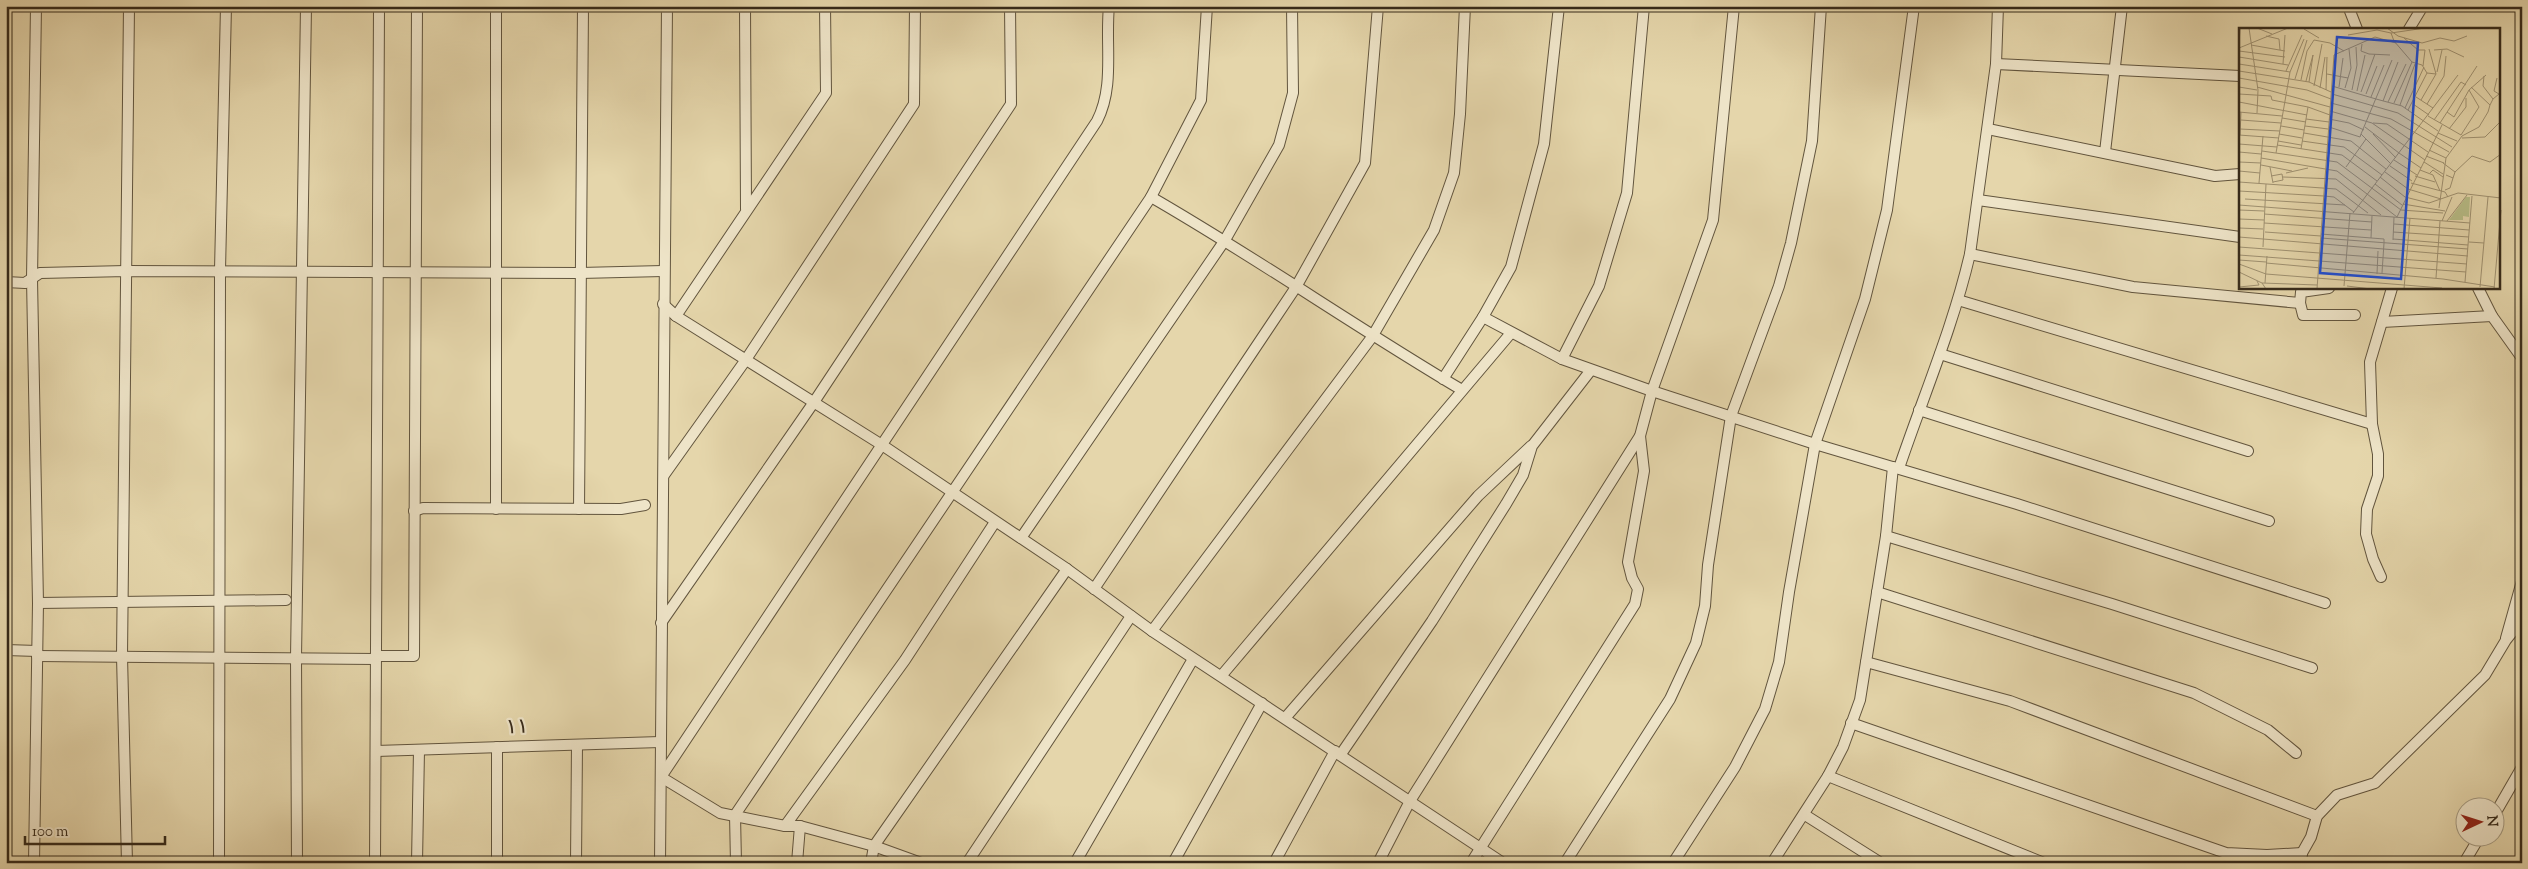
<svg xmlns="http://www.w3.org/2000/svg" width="2528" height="869" font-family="'Sorts Mill Goudy',serif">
<rect width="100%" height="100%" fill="#e5d6ab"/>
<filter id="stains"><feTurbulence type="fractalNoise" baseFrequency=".004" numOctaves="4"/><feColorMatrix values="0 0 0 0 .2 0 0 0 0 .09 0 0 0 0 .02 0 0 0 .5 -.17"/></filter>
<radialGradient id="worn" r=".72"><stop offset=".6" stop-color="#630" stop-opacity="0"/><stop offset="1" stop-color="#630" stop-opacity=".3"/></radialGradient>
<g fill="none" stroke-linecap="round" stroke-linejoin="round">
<g stroke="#62553e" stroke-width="12">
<g id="minor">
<path d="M496,6V509"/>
<path d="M745,6L746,209"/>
<path d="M1559,6L1544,144L1511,267L1483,317L1562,359L1652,391L1815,444L2017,504L2325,603"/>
<path d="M2348,6L2357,29"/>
<path d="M2409,29L2423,6"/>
<path d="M1996,64L2240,76"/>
<path d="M1988,129L2215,176L2240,174"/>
<path d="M2105,152L2122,6"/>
<path d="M1151,197C1257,258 1357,328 1462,390"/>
<path d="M1978,200L2240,237"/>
<path d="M1970,254L2133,287L2300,303"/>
<path d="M6,282L25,283L40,273L126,271L580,273L663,271"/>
<path d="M2329,288L2301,292L2300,303L2303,315H2355"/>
<path d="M2478,288L2492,316L2522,358"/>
<path d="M1958,300L2372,424"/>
<path d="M663,304L676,316L882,445L1067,569L1152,631L1503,863"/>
<path d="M676,316L826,93L825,6"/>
<path d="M2382,322L2492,316"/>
<path d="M1940,354L2248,451"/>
<path d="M1562,359L1599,286L1627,193L1644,6"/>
<path d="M1443,379L1483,317"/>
<path d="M1919,410L2269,521"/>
<path d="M1899,468C1923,397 1953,327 1970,254L1996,64L1998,6"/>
<path d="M664,475L745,361L914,104L915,6"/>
<path d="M579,509L583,6"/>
<path d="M414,511L423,508L621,509L645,505"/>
<path d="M1886,536L2112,604L2312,668"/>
<path d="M1021,538L1225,240L1279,145L1293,93L1292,6"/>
<path d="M2381,577L2373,559L2366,534L2367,509L2378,476V454L2372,424L2370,362L2392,288"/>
<path d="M1094,589L1296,287L1365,163L1378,6"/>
<path d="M1877,592L2194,693L2268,730L2296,753"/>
<path d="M38,603L286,600"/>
<path d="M661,623L814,402L1011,104L1010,6"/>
<path d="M1152,631L1372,337L1434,230L1454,173L1460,114L1465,6"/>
<path d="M2506,638L2522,581"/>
<path d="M6,650L37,651"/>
<path d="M37,656L376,659"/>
<path d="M376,656H414L417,6"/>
<path d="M1866,662L2010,701L2317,816"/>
<path d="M1222,675L1511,333"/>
<path d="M1286,717L1478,496L1531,446"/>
<path d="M1851,723L2226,853L2267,855L2302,853"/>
<path d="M497,747V863"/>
<path d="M376,751L660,742"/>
<path d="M1341,754L1432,621L1506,504L1523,475L1532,446L1591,370"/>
<path d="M1828,776L2044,863"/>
<path d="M2496,812L2522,767"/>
<path d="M1805,815L1881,863"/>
<path d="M785,826L905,660L995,522"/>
<path d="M34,863L38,603L32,279L36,6"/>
<path d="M127,863L122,656L129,6"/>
<path d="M219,863L220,270L226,6"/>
<path d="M297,863L296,658L306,6"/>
<path d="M375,863L379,6"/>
<path d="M417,863L419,750"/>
<path d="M576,863L577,745"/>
<path d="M660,863L667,6"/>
<path d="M736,863L735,815L1151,197L1201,100L1207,6"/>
<path d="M797,863L800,826"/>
<path d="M871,863L874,846L1067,569"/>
<path d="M921,863L874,846L800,826H785L720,813L661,777L1097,121C1115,86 1105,45 1109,6"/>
<path d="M967,863L1131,616"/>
<path d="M1075,863L1193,659"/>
<path d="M1173,863L1262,703"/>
<path d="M1274,863L1335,751"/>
<path d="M1378,863L1410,801L1640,436L1652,391L1713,220L1734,6"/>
<path d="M1471,863L1635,604L1638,589L1632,578L1628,562L1644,471L1640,436"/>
<path d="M1565,863L1670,699L1696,643L1705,606L1708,565L1731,416L1779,286L1791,243L1812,141L1821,6"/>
<path d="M1673,863L1735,767L1765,709L1779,662L1789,592L1815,444L1865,299L1887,210L1914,6"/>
<path d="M1772,863L1828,776L1843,747L1860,700L1886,536L1893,467"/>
<path d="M2301,863L2302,853L2311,837L2317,816L2337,795L2375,783L2485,675L2506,640L2522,620"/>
<path d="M2464,863L2480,836"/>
</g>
</g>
<use href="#minor" stroke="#eee4c8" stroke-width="10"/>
</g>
<g text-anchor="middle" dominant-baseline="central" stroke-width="4.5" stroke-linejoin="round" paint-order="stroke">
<g font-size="21" fill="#362a1a" stroke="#eee4c8">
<text transform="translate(517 728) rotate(-2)">۱۱</text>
</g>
</g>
<g transform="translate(2239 28)">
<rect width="261" height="261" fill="#e5d6ab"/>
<path d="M227,169H231L230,189L224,188V192H210Z" fill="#b8bd87"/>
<path fill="none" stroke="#9f9171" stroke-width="1" d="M10,0L19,62L18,85M18,0L33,6M148,0L159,8L183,15L201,10L215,13L228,8M65,1L80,10M109,7L138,2L152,5M27,8L40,11L41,22M165,10L179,22H186L184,38M123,16L122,23L130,26L151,27M12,17L46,23M0,18L1,0M0,20L49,0M190,21L197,46M195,22L208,21L225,29M0,23L46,29M0,29L49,37M0,36L51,44M44,36L46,7M0,43L70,54L92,64M47,43L63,7M198,44L203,22M88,46L109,50M245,48L244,58L254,71L251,77M0,50L68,62L92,71M56,51L68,12M62,52L68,23L75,12L91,15L105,23M67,53L74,27L70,54M75,58L83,16M93,58L137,71M0,59L18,62M18,59L91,79M100,59L104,30M81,60L86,29M106,60L112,40L110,21M87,62L88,29M113,62L118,37L117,19M118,63L126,27M122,64L136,26M0,66L32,68L33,72L69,79L91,87M93,66L159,85L213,119M127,66L138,38M132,69L145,37M177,69L194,80M137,71L163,78L199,103M254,71L260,66L255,63L258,50M182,72L197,46L188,45L183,37L173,34L155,13L152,5L186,0M144,73L159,34M0,74L68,87M149,74L167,36M92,75L152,91L210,124M155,75L173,34M174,76L190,87M188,76L205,48L207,28M161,77L176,36M166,80L185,39M169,82L188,45M91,83L133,95L186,132M0,84L43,88M208,84L215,89L230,62M189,88L222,107M43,90L67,94M67,91L90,94M90,91L110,95L125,102M2,92L42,95M195,92L222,54L227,57M134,95L148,96L189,124M201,95L238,38M42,98L65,102M66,98L89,101M90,99L121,109L122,106L152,136M126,99L160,125M1,101L41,103M210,101L227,79V70M65,105L112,113L147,141M199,105L218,113M40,106L63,110M122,106L153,32M134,106L157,130M0,107L40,110M1,107L2,84M222,107L240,79L230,62L247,47M223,110L246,109L262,93M39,113L62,117M63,113L105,119L143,147M0,116L38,119M38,117L103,127L138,153M62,121L69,79M190,122L207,130M23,123L98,134L162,182L204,185M0,124L22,126M37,125L51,44L65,11M160,125L182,140M187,128L205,135M22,130L98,143L158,189L203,97M155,132L178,147M0,134L22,135M185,134L204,146M204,135L216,144L214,150M22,137L53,143M151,138L173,153M31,139L34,155M107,139L127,111M181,142L194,147L201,163M0,143L21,145M146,144L169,161L202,171M216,144L233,128L251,134L262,126M47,145L69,140M191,145L194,142L204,149M32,148L43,146L44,152L34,154M176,148L196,154M44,149L97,151L142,187M141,149L166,169L190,175L219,165L262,170M0,154L97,161L129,185M20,155L24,108M172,155L206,164L209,169M136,156L163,177M206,162L211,160L214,150L207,147M0,163L85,168M85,168L95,169L115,184M6,171L106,177M164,176L206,183M0,177L231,195M200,180L207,130L223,108L240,99L249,84L251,77L232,59M0,182L25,183M114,185L219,47M25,186L133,194M0,191L25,192M203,193L213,169M208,193L228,167M25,195L132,202M155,196L230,202M0,200L24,201M26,204L82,208M154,204L230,209M82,206L145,211V215M0,209L229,228M82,210L229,221M132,210L133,188M154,211L229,217M154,212L155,189M230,214L245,215M0,219L228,236M24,219L27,156M0,227L227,244M0,232L27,234M27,235L204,251L256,259M0,236L27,246L203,260M0,244L23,255L27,261M143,245L145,215M138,246L139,223M197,250L201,193M226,254L233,168M23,255L78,257M26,255L28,228M105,258L111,185M108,258L132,261M0,259L20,257L18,253M241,259L249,169M78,261L95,27L136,9L157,15M165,261L171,190M255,261L262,182"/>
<path fill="#1d4ed8" fill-opacity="0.15" stroke="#1d4ed8" stroke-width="2.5" d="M98,9L179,15L162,251L81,245Z"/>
<rect width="261" height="261" fill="none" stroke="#362a1a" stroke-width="2.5"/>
</g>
<rect width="2528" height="869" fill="none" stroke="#e5d6ab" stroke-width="25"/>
<rect x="8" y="8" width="2513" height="854" fill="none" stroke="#362a1a" stroke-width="2.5"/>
<rect x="12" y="12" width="2503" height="844" fill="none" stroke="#362a1a"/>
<g transform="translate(2480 822) rotate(86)"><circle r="24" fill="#eee4c8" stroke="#a49a82"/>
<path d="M0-4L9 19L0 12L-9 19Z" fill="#8f2418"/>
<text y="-8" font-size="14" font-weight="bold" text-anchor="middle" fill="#362a1a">N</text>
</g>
<path d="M25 836v8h140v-8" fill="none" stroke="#362a1a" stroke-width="2.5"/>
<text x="32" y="836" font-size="15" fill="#362a1a" stroke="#eee4c8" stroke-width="4" paint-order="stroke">100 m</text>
<rect width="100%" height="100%" filter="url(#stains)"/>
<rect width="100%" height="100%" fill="url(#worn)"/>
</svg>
